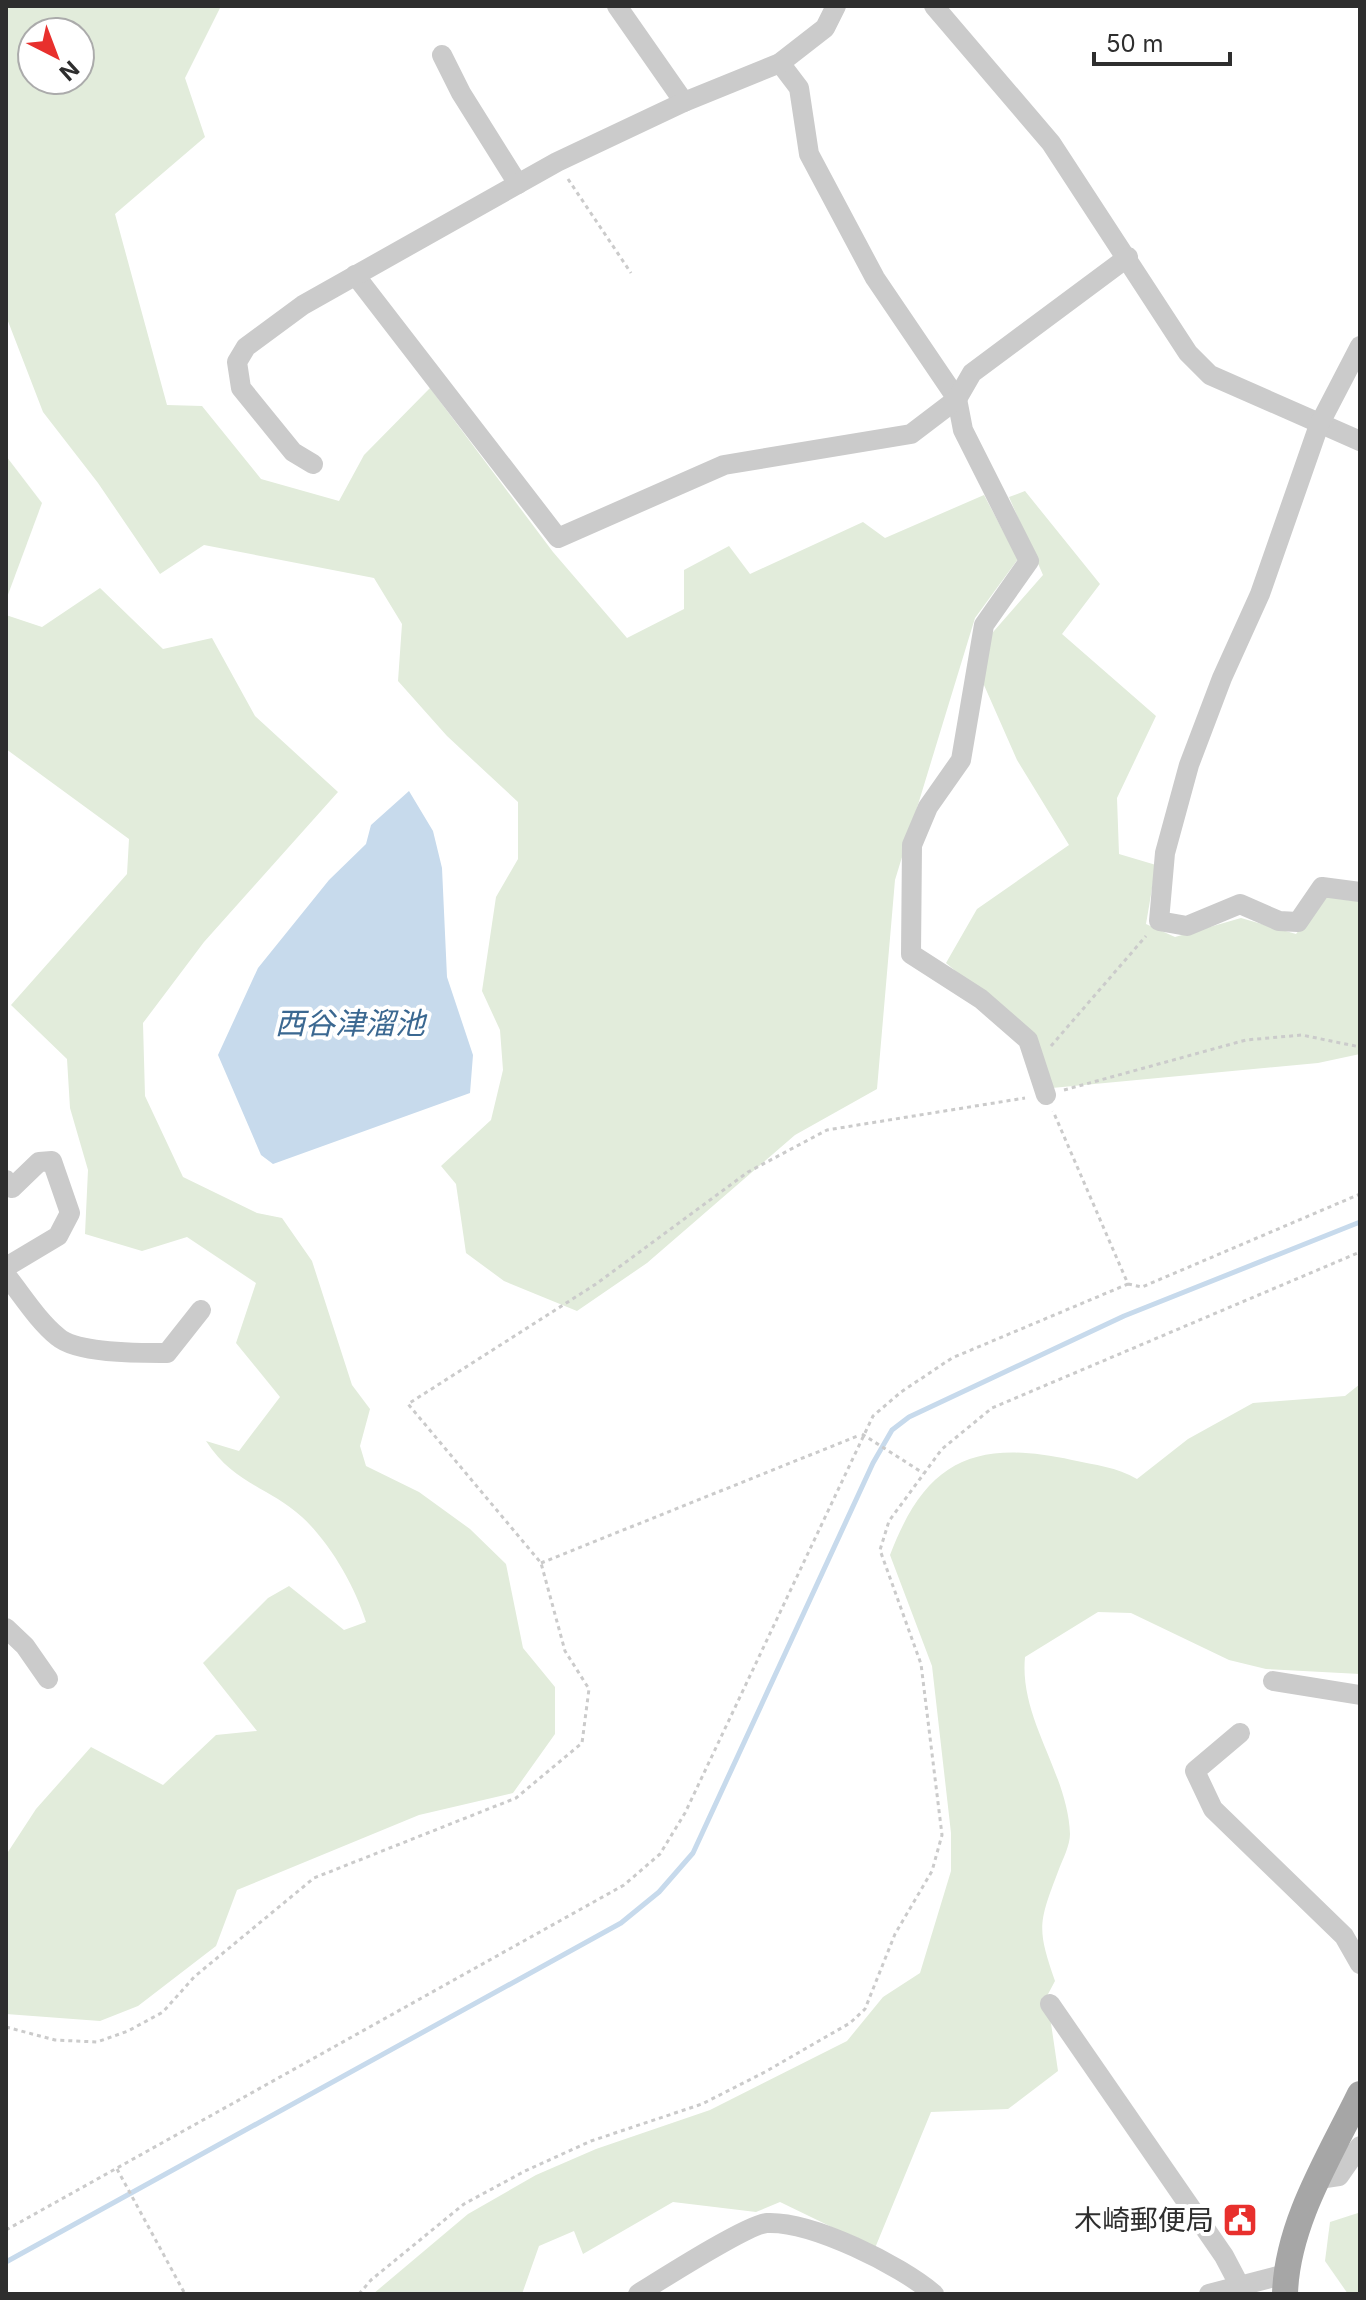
<svg xmlns="http://www.w3.org/2000/svg" width="1366" height="2300" font-family="Inter,'Noto Sans JP',sans-serif">
<rect width="100%" height="100%" fill="#fff"/>
<g fill="#e2ecdb" fill-rule="evenodd">
<path d="M6,6H221L185,78L205,137L115,214L167,405L202,406L261,479L339,501L364,455L430,388L553,552L627,638L684,609V570L729,546L750,574L863,522L885,538L984,495L1018,559L975,618L895,880L877,1089L795,1135L647,1263L577,1311L504,1281L466,1253L456,1184L441,1166L491,1120L503,1070L500,1030L482,991L496,897L518,859V802L447,736L398,681L402,624L374,578L204,545L160,574L98,483L43,412L6,316ZM32,32H80V80H32Z"/>
<path d="M6,456L42,503L6,600Z"/>
<path d="M1025,491L1100,584L1062,634L1156,716L1117,798L1119,854L1156,865L1146,924L1175,937L1241,918L1296,934L1325,898L1351,895L1360,900V1054L1318,1063L1052,1088L1030,1033L946,963L977,909L1069,845L1017,760L980,676L987,639L1043,575L1009,497Z"/>
<path d="M100,588L163,649L212,638L255,716L338,792L204,942L143,1023L145,1096L183,1177L257,1213L282,1218L312,1261L352,1385L370,1409L360,1446L366,1466L419,1492L470,1529L506,1564L523,1648L555,1687V1734L513,1793L419,1815L237,1890L216,1946L138,2006L100,2021L6,2014V1855L36,1809L91,1747L163,1785L216,1735L257,1731L203,1663L268,1598L289,1586L344,1630L366,1622C355,1586 330,1543 302,1517C267,1486 234,1484 206,1441L239,1451L280,1397L236,1343L256,1283L187,1237L142,1251L85,1234L88,1170L70,1108L67,1059L11,1005L127,874L129,839L6,749V615L42,627Z"/>
<path d="M1360,1384V1674L1266,1669L1229,1660L1131,1613L1098,1612L1025,1657C1019,1719 1068,1773 1070,1834C1070,1845 1063,1859 1059,1869C1039,1922 1036,1927 1055,1981L1047,1996L1058,2071L1008,2109L931,2112L875,2248L780,2202L756,2212L673,2202L583,2254L574,2231L539,2246L522,2294H373L468,2214L536,2175L596,2149L710,2110L847,2041L883,1997L920,1973L951,1871V1833L932,1666L890,1555C926,1460 975,1439 1072,1460C1095,1465 1117,1467 1137,1479L1188,1439L1253,1403L1345,1396Z"/>
<path d="M1358,2213L1360,2294H1348L1325,2261L1330,2222Z"/>
</g>
<path fill="#c7daec" d="M409,791L433,831L442,868L447,977L473,1055L470,1093L273,1164L261,1155L218,1055L258,968L329,880L366,844L371,825Z"/>
<g fill="none" stroke-linecap="round" stroke-linejoin="round">
<path stroke="#c7daec" stroke-width="5" d="M6,2262L621,1923L659,1892L693,1853L873,1463L892,1430L909,1417L1124,1316L1360,1222"/>
<g stroke="#cbcbcb" stroke-width="3" stroke-dasharray="4 4" stroke-linecap="butt">
<path d="M568,179L631,273"/>
<path d="M1051,1046L1146,936"/>
<path d="M1064,1090L1246,1040L1302,1035L1360,1047"/>
<path d="M1128,1284L1142,1287L1360,1194"/>
<path d="M862,1434L923,1473"/>
<path d="M541,1563L860,1435"/>
<path d="M6,2027L55,2040L97,2042L128,2031L163,2012L194,1977L314,1878L516,1798L582,1743L589,1689L565,1651L541,1563L408,1404L596,1284L748,1172L827,1130L1025,1098"/>
<path d="M117,2169L185,2294"/>
<path d="M6,2230L624,1885L660,1854L685,1813L873,1416L901,1392L952,1358L1128,1284L1053,1111"/>
<path d="M359,2294L371,2280L464,2204L525,2171L591,2141L702,2104L765,2072L850,2023L865,2009L895,1934L932,1871L942,1835L921,1664L880,1550L889,1521L942,1449L992,1408L1360,1252"/>
</g>
<g stroke="#cbcbcb" stroke-width="20">
<path d="M617,6L684,102"/>
<path d="M934,6L1051,143L1188,353L1210,375L1360,441"/>
<path d="M442,55L461,93L518,184"/>
<path d="M780,63L799,88L809,154L875,278L957,399L963,430L1029,561L984,625L961,760L928,807L912,845L911,954L981,999L1028,1040L1046,1095"/>
<path d="M355,275L558,538L724,465L911,434L957,399L972,373L1128,257"/>
<path d="M1360,346L1319,425L1260,594L1222,678L1189,765L1165,853L1159,921L1187,926L1240,904L1279,921L1298,922L1322,887L1360,892"/>
<path d="M313,464L293,452L241,388L237,362L246,347L303,305L557,162L684,102L780,63L825,28L836,6"/>
<path d="M6,1180L12,1188L39,1162L52,1161L70,1213L58,1236L6,1267"/>
<path d="M6,1275C22,1295 38,1321 58,1337C78,1354 141,1353 167,1353L201,1310"/>
<path d="M6,1628L25,1646L48,1679"/>
<path d="M1273,1681L1360,1695"/>
<path d="M1240,1733L1195,1771L1213,1809L1344,1936L1360,1964"/>
<path d="M1050,2004L1224,2256L1244,2294"/>
<path d="M1319,2179L1339,2176L1360,2146"/>
<path d="M638,2294C659,2281 748,2224 767,2223C812,2221 900,2265 934,2294"/>
<path d="M1209,2294L1286,2274"/>
</g>
<path stroke="#a6a6a6" stroke-width="26" d="M1285,2294C1287,2223 1330,2156 1360,2094"/>
</g>
<defs>
<g id="civic-square" transform="scale(1.8)"><rect x="-9" y="-9" width="18" height="18" rx="4" fill="#e8302d" stroke="#fff"/><path d="M-.6-6.5H3V-4.5H.6V-3L4-1V1h2V6H-6V1h2V-1L-.6-3ZM-1.2 2.5V6h2.4V2.5Z" fill="#fff"/></g>
</defs>
<g fill-rule="evenodd">
<use href="#civic-square" x="1240" y="2220"/>
</g>
<g text-anchor="middle" dominant-baseline="central" stroke-width="8" stroke-linejoin="round" paint-order="stroke">
<g font-size="28" fill="#2e2e2e" stroke="#fff" text-anchor="end">
<text x="1214" y="2220">木崎郵便局</text>
</g>
<g font-size="30" font-style="italic" fill="#3b6891" stroke="#fff">
<text x="350" y="1023">西谷津溜池</text>
</g>
</g>
<rect width="1366" height="2300" fill="none" stroke="#2e2e2e" stroke-width="16"/>
<g transform="translate(56 56) rotate(138)"><circle r="38" fill="#ffffff" stroke="#ababab" stroke-width="2"/>
<path d="M0-6L14 30L0 20L-14 30Z" fill="#e8302d"/>
<text y="-12" font-size="22" font-weight="bold" text-anchor="middle" fill="#2e2e2e">N</text>
</g>
<path d="M1094 52v12h136v-12" fill="none" stroke="#2e2e2e" stroke-width="4"/>
<text x="1106" y="52" font-size="24" fill="#2e2e2e" stroke="#ffffff" stroke-width="6" paint-order="stroke">50 m</text>
</svg>
